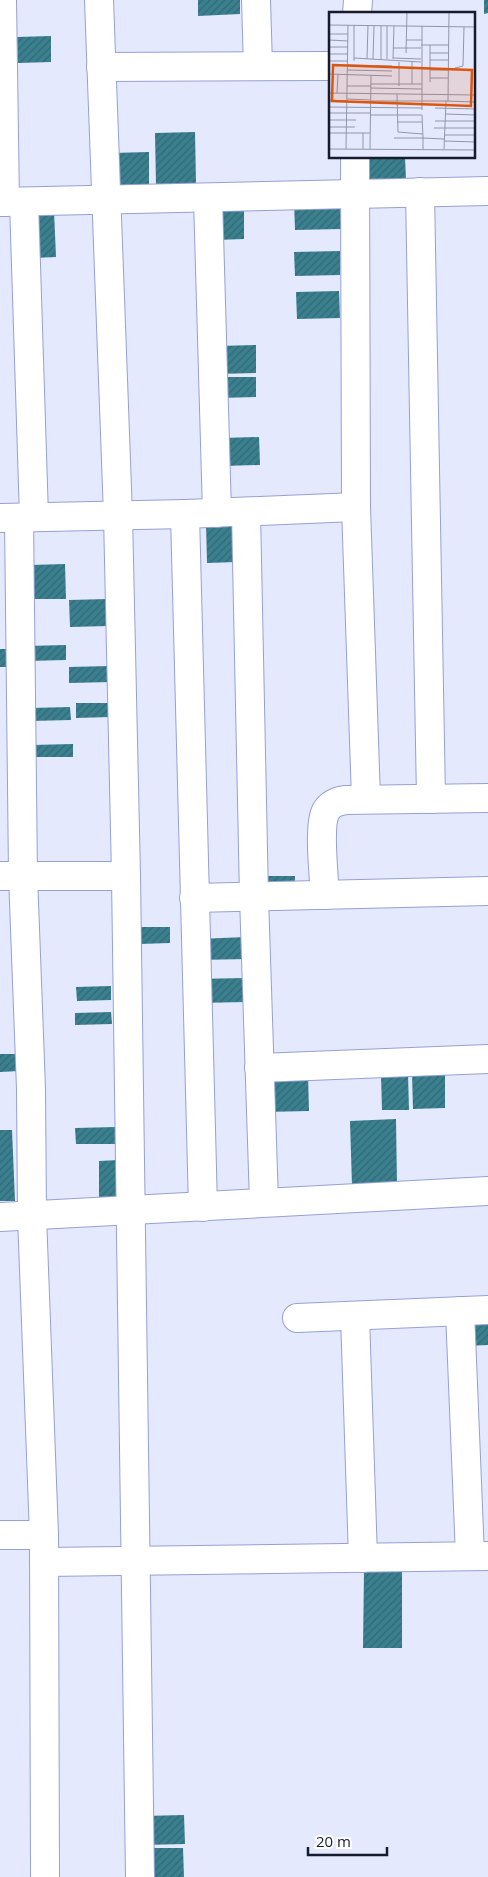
<svg xmlns="http://www.w3.org/2000/svg" width="488" height="1877" font-family="'Open Sans',sans-serif">
<defs>
<pattern id="building-hatch" width="6" height="6" patternUnits="userSpaceOnUse" patternTransform="scale(1.25)"><rect width="6" height="6" fill="#3b808f"/><path d="M-1 1l2-2M0 6l6-6M5 7l2-2" fill="none" stroke="#316875"/></pattern>
</defs>
<rect width="100%" height="100%" fill="#e4e9fe"/>
<g fill="url(#building-hatch)">
<path d="M198,0H240V14L198,16Z"/>
<path d="M484,0H488V13L484,14Z"/>
<path d="M51,36V62L18,63L17,37Z"/>
<path d="M195,132L196,184L156,185L155,133Z"/>
<path d="M149,152V192L112,193V153Z"/>
<path d="M359,158H405L406,179L360,180Z"/>
<path d="M340,200L341,229L295,230L294,201Z"/>
<path d="M215,204H244V239L215,240Z"/>
<path d="M31,211H54L56,257L33,258Z"/>
<path d="M340,251V275L295,276L294,252Z"/>
<path d="M339,291L340,318L297,319L296,292Z"/>
<path d="M256,345V373L217,374V346Z"/>
<path d="M218,377H256V397L219,398Z"/>
<path d="M259,437L260,465L222,466V438Z"/>
<path d="M206,524H236V562L207,563Z"/>
<path d="M65,564L66,599H31L30,565Z"/>
<path d="M108,599V626L70,627L69,600Z"/>
<path d="M66,645V660L27,661V646Z"/>
<rect x="0" y="649" width="7" height="18"/>
<path d="M110,666L111,682L69,683V667Z"/>
<path d="M76,703H110V717L76,718Z"/>
<path d="M70,707L71,720L31,721L30,708Z"/>
<path d="M73,744V757H32V745Z"/>
<path d="M260,876H295V895L260,896Z"/>
<path d="M139,927H170V943L139,944Z"/>
<path d="M246,937L247,959L198,960V939Z"/>
<path d="M244,978L245,1002L198,1003L197,979Z"/>
<path d="M111,986V1000L77,1001L76,987Z"/>
<path d="M111,1012L112,1024L75,1025V1013Z"/>
<path d="M0,1054H19V1071L0,1072Z"/>
<path d="M445,1072V1108L413,1109L412,1073Z"/>
<path d="M408,1074L409,1110H382L381,1075Z"/>
<path d="M308,1075L309,1111L264,1112V1076Z"/>
<path d="M396,1119L397,1185L352,1186L350,1121Z"/>
<path d="M116,1127L117,1144H76L75,1128Z"/>
<path d="M0,1130H12L15,1201H0Z"/>
<path d="M119,1160L120,1201H99V1161Z"/>
<path d="M463,1320H488V1345L464,1346Z"/>
<path d="M364,1571H402V1648H363Z"/>
<path d="M184,1815L185,1844L144,1845V1816Z"/>
<path d="M144,1848H183L184,1877H145Z"/>
</g>
<g fill="none" stroke-linecap="round" stroke-linejoin="round">
<g stroke="#95a1d2" stroke-width="30">
<g id="minor">
<path d="M2,0L5,202"/>
<path d="M99,0L118,515L126,876L140,1877"/>
<path d="M256,0L258,66"/>
<path d="M357,14L358,0"/>
<path d="M101,67L330,66"/>
<path d="M355,158L356,507L366,799"/>
<path d="M420,192L431,799"/>
<path d="M208,198L217,513"/>
<path d="M0,202L488,191"/>
<path d="M24,202L34,517"/>
<path d="M246,512L254,897L264,1202"/>
<path d="M185,514L203,1207"/>
<path d="M1,518L185,514L356,507"/>
<path d="M19,518L23,875L31,1089L32,1216L44,1535"/>
<path d="M0,876H126"/>
<path d="M325,895C324,877 318,825 326,811C331,803 338,801 346,800L488,798"/>
<path d="M194,898L488,891"/>
<path d="M259,1068L488,1059"/>
<path d="M0,1217L488,1191"/>
<path d="M460,1311L470,1556"/>
<path d="M355,1316L363,1558"/>
<path d="M297,1318L488,1310"/>
<path d="M0,1535H44L45,1877"/>
<path d="M44,1562L488,1556"/>
</g>
</g>
<use href="#minor" stroke="#fff" stroke-width="28"/>
</g>
<g transform="translate(329 12)">
<rect width="146" height="146" fill="#e4e9fe"/>
<path fill="none" stroke="#9297aa" stroke-width="1" d="M0,13L147,15M93,14V98M0,22H19M0,28L19,29M77,28H93M92,33H120M101,33V70M0,35H19M64,36H92M77,41L78,0M101,41H120M0,42H19M25,46L92,50M64,46L92,47M38,47L39,13M44,47L45,14M52,47V14M58,47V14M64,47L65,14M101,48H120M0,49H19M25,49V13M83,50V72M19,53L63,54M126,56L134,54L135,15M18,58L63,59M101,58H119M0,62L63,64M101,66H119M42,72H93M18,74H42M70,74V50M42,76L93,77M0,81L147,83M8,81L9,63M68,82L69,120L94,122M18,87L41,88M0,88L18,89M41,89H117M119,89L120,0M0,95L93,96M106,96L147,97M0,101H41M116,102L147,103M41,103H93L94,126H65M0,108H27M106,109H147M68,110H93M0,115H26M105,116H147M0,121H41M116,123H147M115,129L147,130M0,137L147,138M17,137L19,13M34,137V121M41,137L42,64M94,137V126L115,127M115,137L117,89L147,90"/>
<path fill="#de560e" fill-opacity="0.15" stroke="#de560e" stroke-width="2.5" d="M4,53L143,58L142,94L3,89Z"/>
<rect width="146" height="146" fill="none" stroke="#171b2d" stroke-width="2.5"/>
</g>
<path d="M308 1847v8h79v-8" fill="none" stroke="#171b2d" stroke-width="2.5"/>
<text x="316" y="1847" font-size="15" fill="#171b2d" stroke="#ffffff" stroke-width="4" paint-order="stroke">20 m</text>
</svg>
